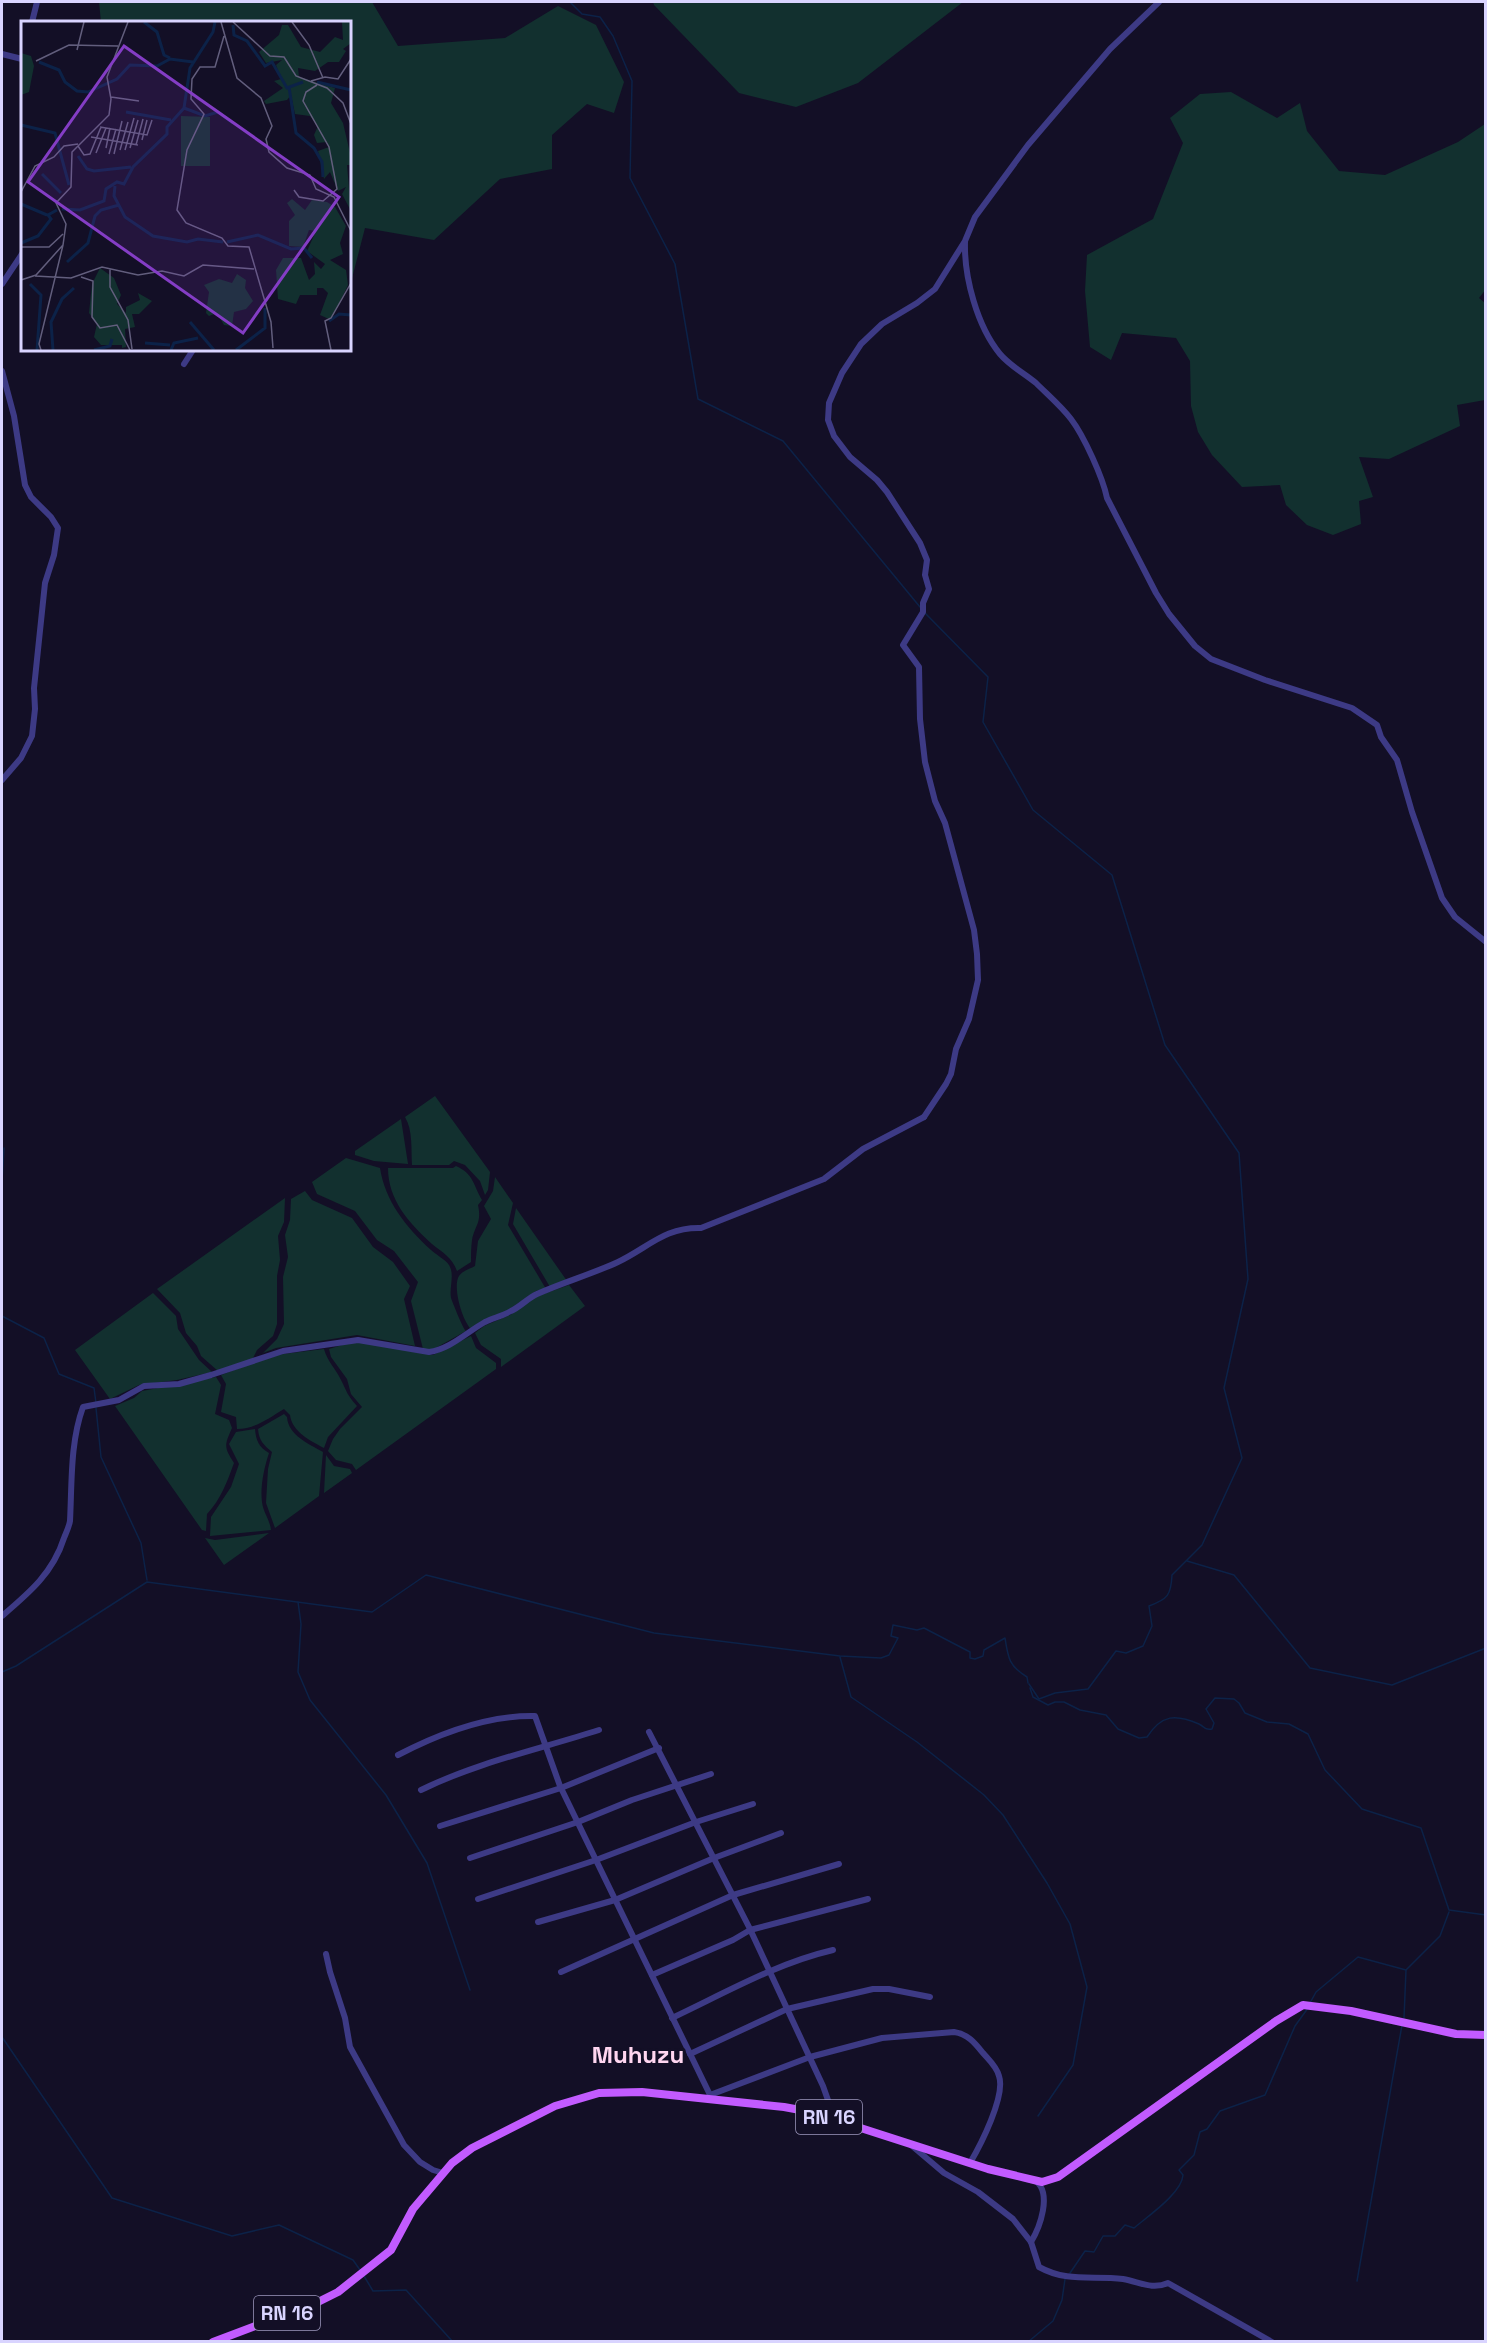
<svg xmlns="http://www.w3.org/2000/svg" width="1487" height="2343" font-family="'Space Grotesk',sans-serif">
<rect width="100%" height="100%" fill="#130f26"/>
<g fill="#12302f">
<path d="M99,2H372L398,46L505,38L558,6L596,25L624,82L614,113L587,104L552,135V169L500,179L434,240L365,228L350,286V22H101Z"/>
<path d="M653,2H963L858,83L796,107L739,93L654,5Z"/>
<path d="M1231,92L1277,118L1300,103L1307,131L1339,171L1385,175L1458,142L1485,124L1486,289L1479,298L1485,303V400L1457,405L1460,426L1389,459L1359,457L1373,497L1359,501L1361,524L1333,535L1307,525L1286,505L1280,485L1242,487L1212,455L1198,432L1191,406L1190,361L1176,338L1122,333L1111,360L1090,347L1085,291L1087,255L1153,219L1183,143L1170,118L1200,94Z"/>
<path d="M435,1096L490,1172L488,1190L485,1195L480,1181L465,1165L454,1161L449,1165H412C411,1149 413,1130 405,1117Z"/>
<path d="M401,1119L408,1164L374,1161L355,1155V1151Z"/>
<path d="M346,1158L380,1168C385,1201 406,1227 431,1250C436,1255 445,1259 449,1265C455,1275 449,1287 451,1298C452,1301 463,1329 466,1331L432,1350L423,1349L411,1301L418,1282L394,1251L377,1240L355,1211L317,1194L312,1182Z"/>
<path d="M456,1166C474,1174 473,1185 482,1200L478,1205C482,1223 475,1225 472,1240C471,1247 471,1255 471,1262L457,1271C452,1257 443,1253 432,1244C409,1223 388,1200 388,1168H453Z"/>
<path d="M495,1177L513,1203L508,1225L546,1289L536,1291L507,1311L472,1330C463,1323 452,1287 459,1276C462,1271 470,1269 475,1266L478,1241L491,1219L484,1206L493,1191Z"/>
<path d="M305,1191L312,1200L352,1218L373,1247L393,1262L410,1286L404,1299L415,1346L357,1335L276,1348L263,1353L277,1339L284,1324L283,1277L288,1257L285,1235L290,1220L291,1199Z"/>
<path d="M285,1198L284,1222L278,1236L280,1260L277,1276V1324L273,1336L257,1350L252,1360L218,1371L201,1356L197,1346L186,1333L180,1313L157,1289Z"/>
<path d="M516,1208L567,1281L550,1287L513,1224Z"/>
<path d="M569,1285L585,1306L501,1367V1359L481,1345L475,1333L484,1326L510,1315L535,1297Z"/>
<path d="M153,1293L176,1316L178,1329L199,1360L212,1372L177,1380L139,1385L110,1399L75,1350Z"/>
<path d="M471,1336L476,1348L496,1363V1369L356,1470L352,1464L336,1460L328,1451L333,1439L340,1429L362,1407L351,1394L347,1379L331,1357L329,1349L358,1340L433,1355Z"/>
<path d="M324,1349C327,1361 336,1369 341,1380C347,1392 347,1395 357,1406L328,1437L324,1448C311,1441 292,1432 290,1415L284,1409C269,1418 255,1429 237,1429L236,1417L221,1412L226,1384L221,1375L275,1355Z"/>
<path d="M216,1377L221,1385L215,1414L229,1420L232,1428C224,1446 224,1447 234,1463C227,1482 221,1499 207,1514L206,1531L202,1530L115,1406L134,1398L142,1391Z"/>
<path d="M284,1414L287,1417C288,1435 309,1444 323,1452L319,1496L275,1528L266,1503L268,1469L272,1452C264,1445 259,1441 258,1429Z"/>
<path d="M255,1429C256,1441 259,1447 269,1453C264,1468 260,1487 262,1502C263,1512 270,1520 271,1530L210,1536L211,1517L231,1487L239,1464L229,1444L236,1432Z"/>
<path d="M326,1455L334,1466L350,1469L352,1473L324,1493Z"/>
<path d="M269,1533L224,1565L205,1538L215,1540Z"/>
</g>
<g fill="none" stroke-linecap="round" stroke-linejoin="round">
<g stroke="#0c2248" stroke-width="1.5">
<path d="M570,2L582,14L600,17L613,36L632,81L630,178L675,264L698,399L783,441L920,607"/>
<path d="M925,613L988,677L983,722L1033,810L1112,875L1165,1045L1239,1153L1248,1279L1224,1388L1242,1458L1202,1545L1172,1575C1171,1595 1168,1599 1149,1606L1152,1626L1143,1646L1126,1653L1116,1651L1088,1689L1055,1693L1039,1699L1029,1684"/>
<path d="M2,1181L4,1148"/>
<path d="M2,1316L44,1338L59,1374L94,1388L96,1403"/>
<path d="M96,1408L101,1457L141,1543L147,1580"/>
<path d="M1187,1561L1234,1575L1310,1668L1392,1685L1486,1648"/>
<path d="M298,1602L301,1624L298,1672L310,1700L386,1795L427,1863L470,1990"/>
<path d="M840,1657L851,1697L917,1742L984,1795L1003,1815L1047,1883L1070,1924L1087,1987L1073,2065L1038,2116"/>
<path d="M2,1672L16,1666L147,1582L372,1612L426,1575L654,1633L840,1656L881,1658L889,1655L898,1638L891,1636L893,1625L917,1630L924,1628L970,1652V1658L975,1659L983,1656L984,1650L1005,1638C1008,1658 1009,1666 1027,1677L1028,1683"/>
<path d="M1030,1688L1033,1697L1048,1705L1055,1702H1064L1080,1710L1106,1715L1118,1729L1139,1738L1147,1737C1162,1714 1176,1714 1199,1724C1205,1727 1204,1730 1212,1729L1214,1723L1206,1709L1215,1698L1234,1699L1239,1703L1245,1713L1267,1722L1289,1724L1308,1734L1325,1770L1362,1809L1421,1828L1449,1910L1486,1915"/>
<path d="M1310,2003L1316,1992L1358,1957L1406,1970"/>
<path d="M1404,2018L1406,1970L1440,1936L1449,1912"/>
<path d="M2,2037L112,2198L232,2236L279,2225L353,2260L360,2270"/>
<path d="M1070,2273L1085,2251L1094,2252L1103,2236H1115L1125,2225L1134,2228C1148,2216 1182,2193 1183,2175L1179,2170L1194,2155L1200,2132L1207,2129L1220,2111L1265,2095L1295,2026L1308,2008"/>
<path d="M364,2276L373,2291L406,2290L453,2342"/>
<path d="M1357,2281L1402,2025"/>
<path d="M1028,2342L1053,2321L1062,2300L1065,2279"/>
</g>
<g stroke="#3d3a85" stroke-width="6">
<path d="M32,22L37,2"/>
<path d="M2,54L22,59"/>
<path d="M965,242C964,277 977,326 1000,354C1010,366 1024,373 1036,383C1048,395 1061,406 1071,419C1084,436 1103,478 1107,498L1156,593L1169,614L1195,646L1211,659L1265,680L1352,708L1377,725L1381,737L1397,760L1412,812L1442,898L1455,917L1486,942"/>
<path d="M2,284L22,254"/>
<path d="M184,364L193,350"/>
<path d="M2,371L14,416L25,485L31,497L51,517L58,528L54,555L45,583L34,688L35,709L32,736L21,758L2,780"/>
<path d="M924,1117L946,1084L951,1074L956,1049L969,1019L978,980L977,954L974,930L945,823L935,801L925,762L920,719L919,667L903,645L923,612V603L929,589L925,575L927,560L920,543L887,492L877,480L850,457L834,436L828,420L829,403L842,373L861,344L882,324L917,303L935,289L965,241L975,217L1028,145L1110,49L1159,2"/>
<path d="M2,1616C29,1593 53,1573 64,1538C66,1533 69,1527 70,1521C72,1483 70,1443 83,1407L119,1400L144,1386L179,1384L211,1375L283,1351L358,1340L429,1352C450,1349 467,1332 485,1322C493,1318 502,1316 511,1311C520,1307 528,1298 537,1294C564,1282 592,1274 618,1262C649,1247 665,1227 701,1228L824,1179L863,1149L924,1117"/>
<path d="M649,1732L749,1927L823,2086L829,2103V2116"/>
<path d="M398,1755C440,1733 488,1715 535,1716L560,1786L712,2099"/>
<path d="M421,1790C478,1762 540,1749 599,1730"/>
<path d="M440,1826L561,1788L659,1748"/>
<path d="M470,1858L578,1822L632,1800L711,1774"/>
<path d="M478,1899L596,1860L696,1822L753,1804"/>
<path d="M538,1922L615,1900L714,1858L781,1833"/>
<path d="M326,1954L330,1972L345,2018L350,2047L404,2145L420,2162L433,2170L443,2173"/>
<path d="M561,1972L733,1895L839,1864"/>
<path d="M652,1975L733,1940L750,1930L868,1899"/>
<path d="M672,2018C725,1993 777,1963 833,1950"/>
<path d="M690,2054L787,2009L873,1989H889L930,1997"/>
<path d="M710,2095L810,2057L882,2038L954,2032C968,2034 975,2043 983,2053C989,2060 997,2067 999,2076C1006,2096 980,2146 970,2163"/>
<path d="M911,2145L944,2173L978,2192L1013,2219L1031,2242L1039,2267C1068,2283 1093,2275 1123,2279C1140,2282 1152,2290 1168,2283L1272,2342"/>
<path d="M1031,2242C1040,2227 1052,2194 1036,2181"/>
</g>
<path stroke="#c25bff" stroke-width="8" d="M213,2342L316,2303L338,2292L391,2250L413,2209L452,2163L472,2148L555,2106L599,2093L642,2092L784,2107L811,2112L988,2169L1042,2182L1058,2177L1276,2021L1303,2005L1351,2011L1456,2034L1486,2035"/>
</g>
<g text-anchor="middle" dominant-baseline="central" stroke-width="6" stroke-linejoin="round" paint-order="stroke">
<g fill="#130f26" stroke="#9e99be" stroke-width="1.5">
<rect x="796" y="2100" width="66" height="34" rx="4.5"/>
<rect x="254" y="2296" width="66" height="34" rx="4.5"/>
</g>
<g font-size="20" font-weight="bold" fill="#d9d4ff">
<text x="829" y="2117">RN 16</text>
<text x="287" y="2313">RN 16</text>
</g>
<g font-size="24" font-weight="bold" fill="#ffd6f0" stroke="#130f26">
<text x="638" y="2054">Muhuzu</text>
</g>
</g>
<g transform="translate(21 21)">
<rect width="330" height="330" fill="#130f26"/>
<path d="M321,1H330V22L322,28L325,30L318,41H307L294,50L277,47L278,56L314,67L310,82L322,102L330,136V144H326L330,190L321,173L325,166L317,170L309,151L303,158L297,130L308,126L306,121L296,122L293,114L297,105L289,95L274,93L270,74L266,79L245,83L243,80L262,67L253,60L260,58L255,44L261,39L245,42L238,31L258,14L261,4H267L280,26L299,31L314,16L322,19ZM0,32L10,35L13,45L8,71L0,74ZM160,95L189,96V145H160ZM271,178L284,189L291,179L306,181L314,186L325,205L319,222L322,233L309,239L325,249L327,264L310,299L299,294L307,272L302,267H296V274H279L275,283L257,278L255,249L262,237H280L288,259L294,253L293,241L300,248L304,243L286,230L295,210L288,209L282,226L268,225V200L274,194L266,182ZM79,247L93,257L100,274L96,283L105,292V286L119,279L117,272L131,280L118,293H111L114,306L104,308L105,326L101,327V324H80L73,316L76,303L68,292L71,263ZM216,253L225,259L224,267L232,280L225,288L213,291L211,305L203,304L196,292L188,295L185,292L188,271L183,264L198,258L211,262Z" fill="#12302f"/>
<path fill="none" stroke="#0c2248" stroke-width="3" d="M123,1L136,11L143,34L149,37M212,4L213,14L226,20L244,45L251,41L266,67L282,61M18,41L38,49L44,61L56,70L67,71L96,58L109,44L136,45L149,38L172,41M296,61L330,69M268,66L275,112L293,127L301,141L302,156M163,87L184,95L197,91L212,102M105,91L150,99M0,104L34,112L48,164M57,135L66,148L73,150L110,146M21,153L40,172M94,165L93,175L104,196L132,215L166,221L177,218L202,221M0,183L26,194M41,188L59,189L83,180L85,168L96,161L103,163L112,146L146,113V106L163,87L169,47L192,11L194,1M206,221L237,214L270,228L283,227L291,237M0,222L17,215L30,198L27,194L36,189M46,241L67,222L74,195L80,189L98,184M9,263L20,274L16,329M308,300L318,293L330,294M169,301L193,329M124,322L149,324M32,329L30,301L41,278L53,267M73,329L89,325L91,318M150,329L153,322L177,317M215,329L244,307V287"/>
<path fill="none" stroke="#625e7d" stroke-width="1.5" d="M200,1L216,57L240,77L251,105L245,118L248,131L266,147L289,154L295,168L313,176L330,210M212,1L249,35L263,36L275,55L306,67L322,82L330,103M271,1L288,24L302,57M203,15L194,46H179L171,58L170,78L183,93L166,129L156,189L165,202L201,217L207,225L228,226L250,301L252,327M56,29L63,1M15,40L48,24L97,25M290,60L304,56L317,58L330,38M90,76L118,80M79,106L126,114L131,99M70,116L117,124M121,119L126,99M115,124L122,98M57,125L63,134L69,133L80,106M85,127L89,107M109,127L117,99M99,129L107,101M104,129L113,97M75,132L85,107M88,133L95,108M93,133L101,100M273,169L278,176L302,180L316,168L308,126L282,80L285,71L296,64M0,171L14,145L33,136L43,125L57,123M0,226H28L42,213M89,248V266L107,299L111,328M14,255L50,257L81,246L117,254L141,250L163,255L182,244L233,248M60,256L72,260L71,296L79,307L96,304L109,329M0,259L15,254L42,224L45,203L35,182L50,166L51,131L88,94L90,78L86,56L107,1M20,329L18,323L42,224M310,329L304,300L310,297L330,262"/>
<path fill="#843dc5" fill-opacity="0.15" stroke="#843dc5" stroke-width="3" d="M103,25L318,176L222,312L7,161Z"/>
<rect width="330" height="330" fill="none" stroke="#d9d4ff" stroke-width="3"/>
</g>
<rect width="1487" height="2343" fill="none" stroke="#d9d4ff" stroke-width="6"/>
</svg>
